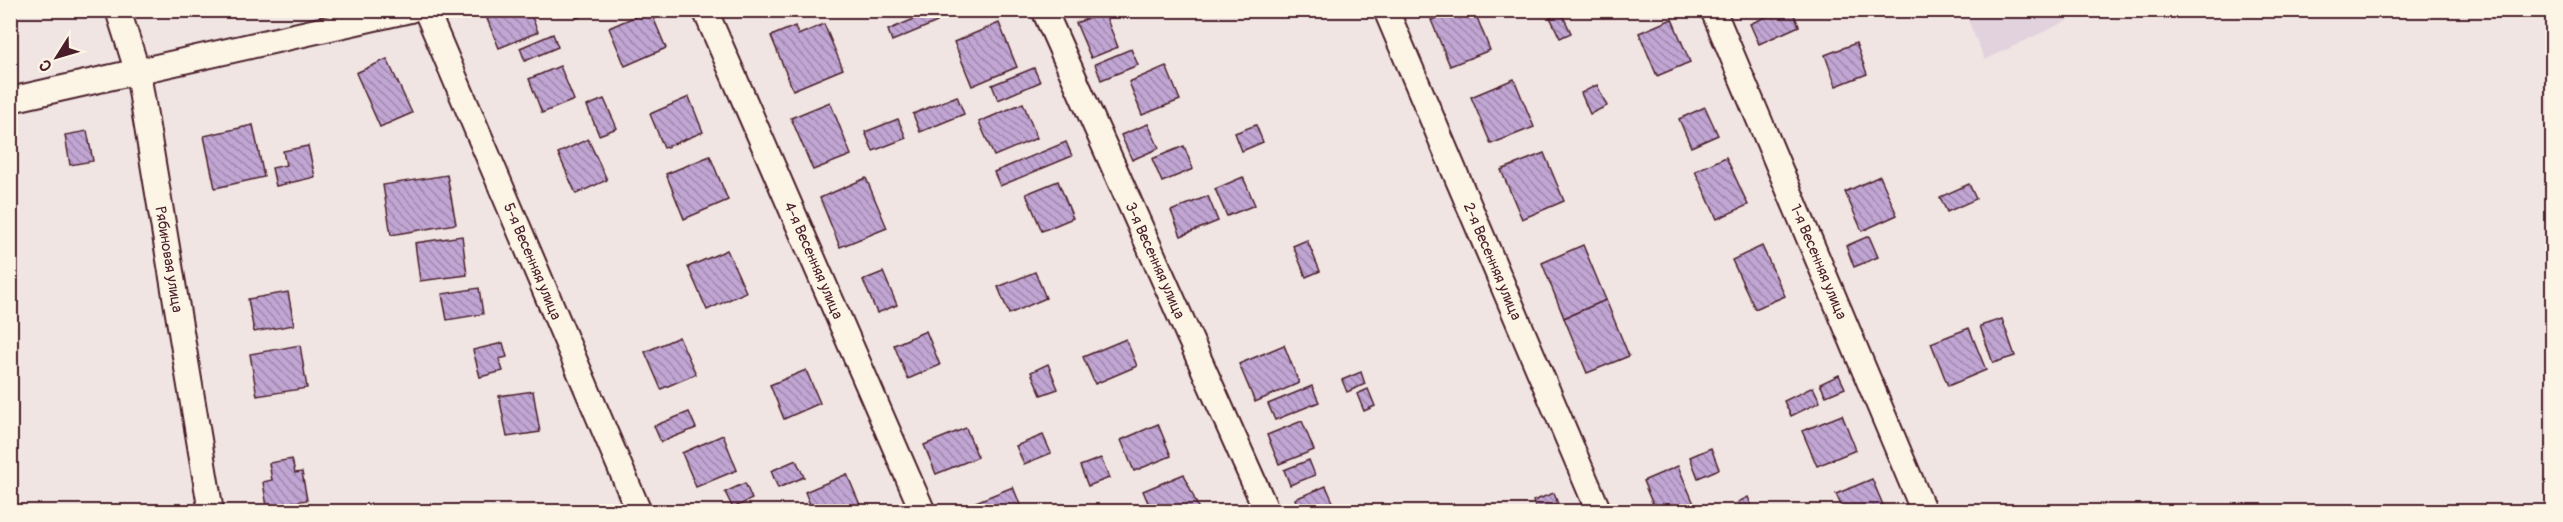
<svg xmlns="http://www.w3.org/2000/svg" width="2563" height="522" font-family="Pangolin,sans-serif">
<defs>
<pattern id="building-back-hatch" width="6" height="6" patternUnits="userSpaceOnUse" patternTransform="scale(1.5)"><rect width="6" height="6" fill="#c1a6d4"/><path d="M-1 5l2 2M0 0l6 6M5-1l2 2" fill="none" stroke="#9f87ac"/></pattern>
</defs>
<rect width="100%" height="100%" fill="#f0e5e2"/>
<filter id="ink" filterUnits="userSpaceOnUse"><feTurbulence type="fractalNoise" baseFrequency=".0167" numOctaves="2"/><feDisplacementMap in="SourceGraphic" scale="12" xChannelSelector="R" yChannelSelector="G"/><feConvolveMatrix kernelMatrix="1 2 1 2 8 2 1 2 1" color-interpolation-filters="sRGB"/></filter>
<g filter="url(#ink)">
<path fill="#e2d2de" d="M1964,11H2087L1985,60Z"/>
<g fill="url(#building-back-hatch)" stroke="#4a1f2b" stroke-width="1.5">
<path d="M507,10H529L538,32L499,48L487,19Z"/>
<path d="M574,10H597L577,18Z"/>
<path d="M650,10L666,48L625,66L609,28Z"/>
<path d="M1454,10H1474L1490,50L1450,66L1431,20Z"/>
<path d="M1781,10H1792L1799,26L1759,44L1750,24Z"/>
<path d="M933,11L937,22L892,41L888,30Z"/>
<path d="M1104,12L1118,47L1091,58L1076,23Z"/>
<path d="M1561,12L1571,33L1560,38L1550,17Z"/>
<path d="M1672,19L1690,62L1657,76L1639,33Z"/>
<path d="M999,23L1017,67L972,86L954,42Z"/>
<path d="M824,24L843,69L793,90L771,36L795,26L798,35Z"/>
<path d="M553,34L558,47L525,61L520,48Z"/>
<path d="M1856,43L1867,74L1836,86L1825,55Z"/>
<path d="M1131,49L1138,65L1101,80L1095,64Z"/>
<path d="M387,59L412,113L380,127L356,73Z"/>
<path d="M560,66L574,100L542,113L529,79Z"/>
<path d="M1166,66L1180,100L1142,115L1129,82Z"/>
<path d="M1034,68L1040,82L998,100L992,85Z"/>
<path d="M1514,79L1534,127L1491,144L1471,97Z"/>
<path d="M1597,85L1607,106L1590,114L1581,93Z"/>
<path d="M957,96L964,114L920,132L913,114Z"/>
<path d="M689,97L703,132L664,148L650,114Z"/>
<path d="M604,99L617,128L599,135L587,106Z"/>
<path d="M830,102L851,155L813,170L791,118Z"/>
<path d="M1023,103L1037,138L994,156L979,122Z"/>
<path d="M1705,107L1718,135L1691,147L1679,119Z"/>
<path d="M898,119L906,138L873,151L865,132Z"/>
<path d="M1148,124L1159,148L1132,160L1121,135Z"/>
<path d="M253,125L264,177L215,188L204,136Z"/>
<path d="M1256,125L1263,142L1242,151L1235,133Z"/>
<path d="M87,131L93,161L70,165L65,135Z"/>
<path d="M588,139L607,180L576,194L558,153Z"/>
<path d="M1066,142L1072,156L1000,186L994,172Z"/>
<path d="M308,146L315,177L276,186L272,168L286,165L283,151Z"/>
<path d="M1184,146L1193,169L1162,182L1152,159Z"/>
<path d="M1544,153L1564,201L1522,219L1501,170Z"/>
<path d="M710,156L728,200L684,219L666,174Z"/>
<path d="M1726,157L1748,205L1717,219L1695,171Z"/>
<path d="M447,175L456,224L391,235L383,185Z"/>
<path d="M1880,176L1897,215L1862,231L1845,192Z"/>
<path d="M1243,177L1255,205L1227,216L1215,189Z"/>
<path d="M866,178L887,228L840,247L820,198Z"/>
<path d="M1058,181L1073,218L1042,231L1026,194Z"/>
<path d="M1969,184L1976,199L1947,212L1940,197Z"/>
<path d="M1208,196L1218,221L1181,236L1171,211Z"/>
<path d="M462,236L467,275L420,281L415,243Z"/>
<path d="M1869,236L1878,257L1854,267L1846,246Z"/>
<path d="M1307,240L1320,271L1306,277L1293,246Z"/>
<path d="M1583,245L1606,300L1564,318L1542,263Z"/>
<path d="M1762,246L1785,296L1755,309L1732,260Z"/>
<path d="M727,250L746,292L707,310L688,267Z"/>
<path d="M883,272L897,305L877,313L863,280Z"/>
<path d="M1035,272L1046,298L1009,314L998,287Z"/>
<path d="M479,288L483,314L447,320L442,294Z"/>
<path d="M288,292L294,325L254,332L248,299Z"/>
<path d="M1606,300L1629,356L1587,373L1564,318Z"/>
<path d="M2002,319L2015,356L1993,363L1980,326Z"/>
<path d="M1969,328L1986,370L1948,386L1931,343Z"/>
<path d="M926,331L940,365L908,379L894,345Z"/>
<path d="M679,337L696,374L661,389L645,352Z"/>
<path d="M1126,339L1137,366L1095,384L1083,357Z"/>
<path d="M503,343L507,357L499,359L503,371L480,377L473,350Z"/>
<path d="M300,345L307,388L257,396L250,354Z"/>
<path d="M1284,345L1299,383L1255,402L1239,364Z"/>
<path d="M1048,364L1058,389L1041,395L1031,372Z"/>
<path d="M806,370L820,403L784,419L770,385Z"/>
<path d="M1361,372L1365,384L1347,392L1342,380Z"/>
<path d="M1839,375L1845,388L1826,396L1820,384Z"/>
<path d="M1312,386L1319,402L1275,420L1268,404Z"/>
<path d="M1813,387L1820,402L1791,416L1784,401Z"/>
<path d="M1368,389L1375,406L1364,411L1357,394Z"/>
<path d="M533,391L540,432L507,437L499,396Z"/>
<path d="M689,412L696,428L661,442L654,426Z"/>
<path d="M1842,415L1856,450L1817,466L1802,431Z"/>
<path d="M1302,421L1314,450L1279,464L1267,435Z"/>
<path d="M1158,424L1171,456L1134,471L1121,440Z"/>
<path d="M966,428L978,457L936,474L924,445Z"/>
<path d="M723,435L737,470L696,487L682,453Z"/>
<path d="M1043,435L1051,453L1024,464L1016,446Z"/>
<path d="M1711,448L1719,469L1698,478L1690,457Z"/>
<path d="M1101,458L1109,478L1088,486L1080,466Z"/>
<path d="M292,459L295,473L302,472L307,500L267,507L263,482L272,480L269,463Z"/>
<path d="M796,460L804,477L778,488L771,471Z"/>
<path d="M1309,460L1315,475L1290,485L1284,470Z"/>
<path d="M1678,466L1697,511L1656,512L1643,481Z"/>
<path d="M847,474L863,512H813L805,492Z"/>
<path d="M1184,474L1200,512H1152L1143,491Z"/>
<path d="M1872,479L1886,512H1844L1836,494Z"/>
<path d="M745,483L752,499L733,508L725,492Z"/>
<path d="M1326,486L1333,502L1311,512H1300L1295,499Z"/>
<path d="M1013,487L1023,512H957L956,510Z"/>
<path d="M1554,493L1558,504L1537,512L1533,501Z"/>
<path d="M1748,497L1754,512H1743L1738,502Z"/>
</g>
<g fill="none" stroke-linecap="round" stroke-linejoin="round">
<g stroke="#4a1f2b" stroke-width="28">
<g id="street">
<path id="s1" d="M118,10L138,73L211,512"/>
<path id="s2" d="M426,10L639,512"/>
<path id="s3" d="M705,10L923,512"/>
<path id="s4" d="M1044,10L1267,512"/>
<path id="s5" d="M1386,10L1599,512"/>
<path id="s6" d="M1713,10L1924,512"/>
<path d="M10,100L410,10"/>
</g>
</g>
<use href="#street" stroke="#fcf5e5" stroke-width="24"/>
</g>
</g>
<g text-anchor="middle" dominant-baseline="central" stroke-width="5" stroke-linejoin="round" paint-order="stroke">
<g font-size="15" fill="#4a1f2b" stroke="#fcf5e5">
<text stroke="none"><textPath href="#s1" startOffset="255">Рябиновая улица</textPath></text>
<text stroke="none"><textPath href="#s2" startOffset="273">5-я Весенняя улица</textPath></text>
<text stroke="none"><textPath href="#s3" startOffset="273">4-я Весенняя улица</textPath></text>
<text stroke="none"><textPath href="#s4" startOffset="274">3-я Весенняя улица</textPath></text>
<text stroke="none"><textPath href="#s5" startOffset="273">2-я Весенняя улица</textPath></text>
<text stroke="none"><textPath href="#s6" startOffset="273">1-я Весенняя улица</textPath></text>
</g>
</g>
<rect width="2563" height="522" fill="none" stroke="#fcf5e5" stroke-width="36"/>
<rect x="18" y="18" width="2527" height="486" fill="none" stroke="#4a1f2b" stroke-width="2" filter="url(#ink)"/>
<g transform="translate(57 57) rotate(233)" stroke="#fcf5e5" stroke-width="4.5" paint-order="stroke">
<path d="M0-4.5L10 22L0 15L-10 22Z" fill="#4a1f2b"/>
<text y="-9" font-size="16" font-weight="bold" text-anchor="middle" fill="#4a1f2b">С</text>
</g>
</svg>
